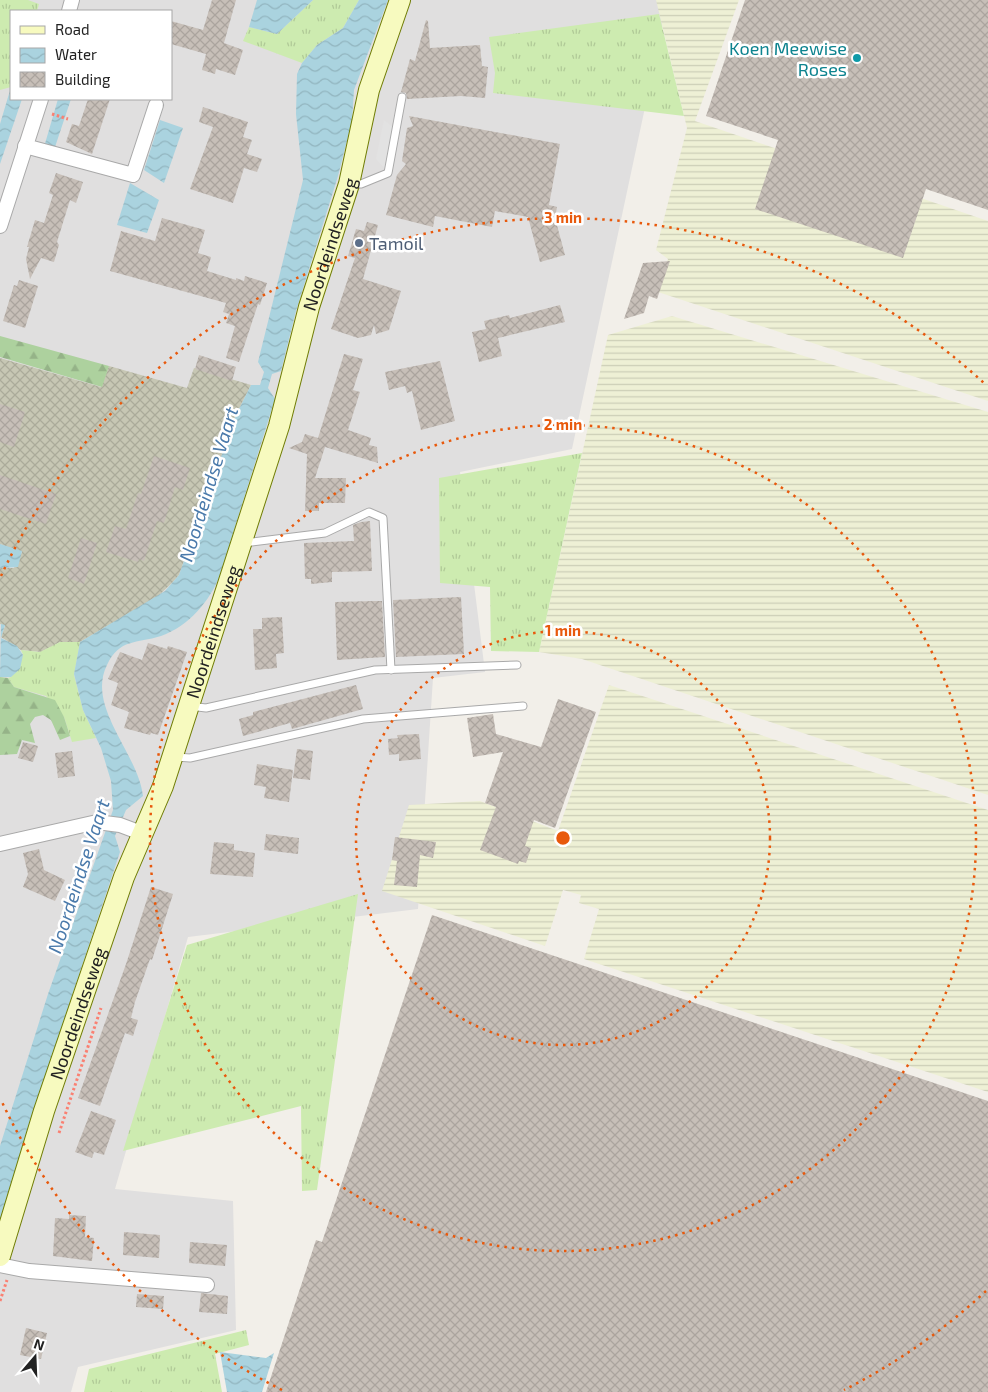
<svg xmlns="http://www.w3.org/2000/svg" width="988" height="1392" font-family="'Exo 2',sans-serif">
<defs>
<pattern id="construction-cross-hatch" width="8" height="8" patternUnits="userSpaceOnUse" patternTransform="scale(1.25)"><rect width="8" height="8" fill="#c7c7b4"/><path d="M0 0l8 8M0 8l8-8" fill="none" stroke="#abab9a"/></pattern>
<pattern id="farmland-rules" width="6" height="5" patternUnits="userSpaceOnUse" patternTransform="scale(1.25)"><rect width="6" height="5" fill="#eef0d5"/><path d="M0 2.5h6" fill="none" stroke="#ccceb7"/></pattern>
<pattern id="grass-tufts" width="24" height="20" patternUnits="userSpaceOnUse" patternTransform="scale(1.25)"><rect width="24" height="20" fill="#cdebb0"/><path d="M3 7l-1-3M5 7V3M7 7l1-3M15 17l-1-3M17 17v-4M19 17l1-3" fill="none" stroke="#b0c997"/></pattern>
<pattern id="forest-firs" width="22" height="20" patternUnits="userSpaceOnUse" patternTransform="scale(1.25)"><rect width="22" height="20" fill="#add19e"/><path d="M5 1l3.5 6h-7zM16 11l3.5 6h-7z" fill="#95b388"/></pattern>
<pattern id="water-waves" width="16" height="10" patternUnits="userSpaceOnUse" patternTransform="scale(1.25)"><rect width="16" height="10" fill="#aad3df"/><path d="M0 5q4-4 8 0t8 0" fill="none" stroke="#92b5bf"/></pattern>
<pattern id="building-cross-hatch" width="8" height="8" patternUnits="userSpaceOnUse" patternTransform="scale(1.25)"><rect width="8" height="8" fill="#c7bfb8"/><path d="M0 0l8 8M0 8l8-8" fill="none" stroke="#aba49e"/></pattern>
</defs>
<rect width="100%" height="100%" fill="#f2efe9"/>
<path fill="#e0dfdf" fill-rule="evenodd" d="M0,0H668L572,449L460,472L485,672L433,678L418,909L188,937L115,1189L233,1201L236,1330L78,1367L71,1392H0ZM11,11H171V99H11Z"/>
<path fill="url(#construction-cross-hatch)" d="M0,358L101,387L109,366L187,388L194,368L251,385L236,415L179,575L172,583L157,597L80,642H60L41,652L21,650L1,637L5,626L0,624V568H14L22,552L0,544Z"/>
<g fill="url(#farmland-rules)">
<path d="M656,0H739L695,121L988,221V401L658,292L668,259L656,250L687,128Z"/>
<path d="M672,316L988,412V795L582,659L539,652L608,335Z"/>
<path d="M609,685L988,810V1092L584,959L599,909L579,903L581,895L563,890L545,946L382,891L409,805L480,801L558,831Z"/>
</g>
<g fill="url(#grass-tufts)">
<path d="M0,0H28L39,4L37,11H11V87L0,90Z"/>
<path d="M313,0H359L343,28L317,45L302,63L243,41L249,27L277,34Z"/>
<path d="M659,14L684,116L493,93L495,73L489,37Z"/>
<path d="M582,453L539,652L491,651L490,587L440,583L439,478Z"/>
<path d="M60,642H80L74,675L83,710L96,738L72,742L64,717L46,696L14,687L8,678L11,677L23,655L21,650L40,652Z"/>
<path d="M358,894L317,1190L302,1191L301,1106L123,1151L187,945Z"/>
<path d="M246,1330L249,1345L215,1354L222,1392H84L89,1369Z"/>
</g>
<g fill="url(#forest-firs)">
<path d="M0,336L109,366L102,387L0,357Z"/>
<path d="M0,677L8,678L14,687L55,700L64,717L70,736L60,740L51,720L43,715L35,717L30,724L35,743L22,740L17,754L0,755Z"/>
</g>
<path fill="#e2e2e2" d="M384,120L394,128L386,170L376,159Z"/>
<g fill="url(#water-waves)">
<path d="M257,0H313L277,34L249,27Z"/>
<path d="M359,0H388L354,90L352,121L338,176L296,311L281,371L272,374L268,388L275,399L220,575C210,601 189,626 161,636C136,644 120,638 107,665C86,707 138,753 143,796L126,810L115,836L120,852L36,1104L0,1221V1146L48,994L113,810L111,781L101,748L83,710L74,674L80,642L165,591L179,575L236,415L251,385H260L264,372L258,362L303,180L296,114L297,74L302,63L317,45L343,28Z"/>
<path d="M11,87V99H22L0,164V124Z"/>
<path d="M58,99H71L54,150L44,147Z"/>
<path d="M160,120L183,128L164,183L144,170Z"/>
<path d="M130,183L159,200L147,233L117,225Z"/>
<path d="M0,544L22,551L18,567L0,568Z"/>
<path d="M1,624L5,625L1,638L17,646L23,655L20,669L11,677H0Z"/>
<path d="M220,1352L266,1358L274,1353L262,1392H227Z"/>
</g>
<g fill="url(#building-cross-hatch)">
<path d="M212,0H236L224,43L243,50L235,75L216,69L215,74L202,70L206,54L171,44V21L203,30Z"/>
<path d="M745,0H988V210L926,189L903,258L755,209L778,140L706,116Z"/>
<path d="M426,20L428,21L430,48L480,45L482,66L488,67L485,98L461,96L407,99L406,93L401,92L410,59L415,61Z"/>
<path d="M88,99H110L92,154L66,142L72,124L79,126Z"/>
<path d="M203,107L248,122L243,137L252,140L247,154L262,159L257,172L244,168L233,203L190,189L213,127L199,122Z"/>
<path d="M409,116L560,144L549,205L557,207L555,218L565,255L540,262L528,217L495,211L492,227L435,216L433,227L386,215L397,175L406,164L402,161L407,128L413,126Z"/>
<path d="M56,173L83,182L76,203L70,200L57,242L59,245L54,262L41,258L30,279L26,259L29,247H27L35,220L44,223L53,195L49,193Z"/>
<path d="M162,218L205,230L198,253L211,257L207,271L236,280V278L244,281L245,276L267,283L260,305L258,304L239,362L226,358L235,326L226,323L229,314L223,312L226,303L110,271L121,231L155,241Z"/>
<path d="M367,222L378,225L363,279L401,291L389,330L376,334L374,325L371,335L358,338L331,329L355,258L348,256L356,229L364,231Z"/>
<path d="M670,261L657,299L649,296L644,313L624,319L643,263Z"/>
<path d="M19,280L38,286L25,328L3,321L14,285L17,286Z"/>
<path d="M560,305L565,322L498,338L502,356L479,362L472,332L486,329L484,321L509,315L510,318Z"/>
<path d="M344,354L363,359L353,390L360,392L348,430L371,438L369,445L377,447L378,463L325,447L315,478H346L345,503H319V511H305L307,454L289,448L302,442L305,434L318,438Z"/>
<path d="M199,355L236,367L232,381L195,369Z"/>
<path d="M440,361L455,421L421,430L412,391L407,393L405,386L389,390L385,372Z"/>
<path d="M0,404L25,412L14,447L0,442Z"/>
<path d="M154,456L190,468L183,490L175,487L164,523L157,521L144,561L139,559L138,562L106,552L115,526L126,529L138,493L141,494Z"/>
<path d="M0,475L56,494L46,524L0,509Z"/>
<path d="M370,521L372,571L332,572V582L311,584V579H305L304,543L354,541L353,525L361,522Z"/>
<path d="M81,538L97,543L84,584L68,578Z"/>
<path d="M461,597L464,654L396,657L393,600Z"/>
<path d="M375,601H382L385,657L337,660L335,602Z"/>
<path d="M282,617L284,653L276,654L277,668L255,670L253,629H262V618Z"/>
<path d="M148,643L167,649L168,646L187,652L158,735L151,733L150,735L124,728L129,712L111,705L118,683L108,679L120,652L142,660Z"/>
<path d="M356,685L363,709L292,729L290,723L243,736L239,719L253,715V712Z"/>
<path d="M558,699L596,712L555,828L534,820L525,846L531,848L526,863L519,861L518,864L480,850L496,807L485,803L503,752L473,757L467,718L493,714L496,734L541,747Z"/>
<path d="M419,734L421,759L399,761V754L389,755L388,739L398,738L397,735Z"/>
<path d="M23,742L38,746L33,762L18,758Z"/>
<path d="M297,749L313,751L310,780L293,778Z"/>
<path d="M72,751L75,776L58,778L55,753Z"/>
<path d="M257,764L293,770L289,802L264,798L266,787L254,785Z"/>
<path d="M266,834L299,838L298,854L264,850Z"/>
<path d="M395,837L436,842L433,858L420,855L417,887L394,885L397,861L392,860Z"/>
<path d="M214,842L234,844V850L255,853L253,877L210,874Z"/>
<path d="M39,849L44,870L65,880L55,901L23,887L28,874L23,853Z"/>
<path d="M151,887L173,894L152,960L150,959L135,1002L131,1018L138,1020L133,1036L125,1033L100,1106L78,1098L126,964Z"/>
<path d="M432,915L988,1101V1392H266L316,1240L322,1242Z"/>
<path d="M91,1111L116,1120L104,1155L94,1152L92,1158L75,1152Z"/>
<path d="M69,1215L86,1216L85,1237L94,1238L92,1261L53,1256L55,1218L69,1219Z"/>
<path d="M124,1232L160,1235L159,1258L123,1255Z"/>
<path d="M190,1242L227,1245L225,1266L189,1263Z"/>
<path d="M201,1293L228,1296L227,1314L199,1312Z"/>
<path d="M137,1294L164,1296L163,1309L136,1307Z"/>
<path d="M26,1328L47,1333L41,1359L20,1355Z"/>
</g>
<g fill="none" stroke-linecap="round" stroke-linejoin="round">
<g stroke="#a9a9a9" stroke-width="9">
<g id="lane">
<path d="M352,184H361L388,173L402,97"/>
<path d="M244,543L325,533L369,512L383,518L391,670"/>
<path d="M189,706L206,708L375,670L517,665"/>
<path d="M176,757L190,758L363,719L523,706"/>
</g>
</g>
<g stroke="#a9a9a9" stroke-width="16">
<g id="street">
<path d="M69,11L72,0"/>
<path d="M25,146L133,175L156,105"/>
<path d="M0,226L41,99"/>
<path d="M0,844L97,822L120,825L144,834"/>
<path d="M0,1265L29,1271L207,1285"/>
</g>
</g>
<g stroke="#707d05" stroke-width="22">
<g id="secondary">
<path id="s1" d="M0,1256L44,1111L124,877L163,786L279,426L309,307L349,184L369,90L400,0"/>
</g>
</g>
<g stroke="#fa8072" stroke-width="3" stroke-dasharray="2.5 2.5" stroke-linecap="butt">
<path d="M52,114L68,119"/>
<path d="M59,1133L101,1008"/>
<path d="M0,1301L7,1280"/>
</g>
<use href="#lane" stroke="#fff" stroke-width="7"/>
<use href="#street" stroke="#fff" stroke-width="14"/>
<use href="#secondary" stroke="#f7fabf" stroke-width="20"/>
</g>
<g fill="none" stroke="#e8590c" stroke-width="2.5" stroke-dasharray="2.5 5">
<circle cx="563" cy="838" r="207"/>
<circle cx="563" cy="838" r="413"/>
<path d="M986 1291A620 620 0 0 1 844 1390M282 1390A620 620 0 0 1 1 1100M1 576A620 620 0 0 1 986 385"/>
</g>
<circle fill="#0f9aa8" stroke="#fff" stroke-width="2" cx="857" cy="58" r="5"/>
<circle fill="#5c6f8a" stroke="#fff" stroke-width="2" cx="359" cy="243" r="5"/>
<g text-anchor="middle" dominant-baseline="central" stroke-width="5" stroke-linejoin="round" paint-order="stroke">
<g font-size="18" fill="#0d838f" stroke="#fff" text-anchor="end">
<text x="847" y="48">Koen Meewise<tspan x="847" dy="21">Roses</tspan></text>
</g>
<g font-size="18" fill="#4e5e75" stroke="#fff" text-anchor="start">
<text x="369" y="243">Tamoil</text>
</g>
<g font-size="18" fill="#222" stroke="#fff">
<text stroke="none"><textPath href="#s1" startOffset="1065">Noordeindseweg</textPath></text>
<text stroke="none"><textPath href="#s1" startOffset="660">Noordeindseweg</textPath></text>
<text stroke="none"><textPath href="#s1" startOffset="255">Noordeindseweg</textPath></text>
</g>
<g font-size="19" font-style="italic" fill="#4a7aab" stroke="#fff">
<text transform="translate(208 484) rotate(-73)">Noordeindse Vaart</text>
<text transform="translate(78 876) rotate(-72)">Noordeindse Vaart</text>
</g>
</g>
<circle cx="563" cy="838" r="8" fill="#e8590c" stroke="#fff" stroke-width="2.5"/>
<g font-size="15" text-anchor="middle" font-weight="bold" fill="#e8590c" stroke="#fff" stroke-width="5" stroke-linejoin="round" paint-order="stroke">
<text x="563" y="223">3 min</text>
<text x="563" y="430">2 min</text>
<text x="563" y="636">1 min</text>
</g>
<rect x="10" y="10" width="162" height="90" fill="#ffffff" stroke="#a7a7a7"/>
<rect x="20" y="26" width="25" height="8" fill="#f7fabf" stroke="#a7a7a7"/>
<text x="55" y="35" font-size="15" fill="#222222">Road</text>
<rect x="20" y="48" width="25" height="15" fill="url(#water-waves)" stroke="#a7a7a7"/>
<text x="55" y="60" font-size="15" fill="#222222">Water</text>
<rect x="20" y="72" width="25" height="15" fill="url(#building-cross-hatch)" stroke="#a7a7a7"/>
<text x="55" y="85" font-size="15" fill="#222222">Building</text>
<g transform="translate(35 1357) rotate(19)" stroke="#ffffff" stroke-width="4" paint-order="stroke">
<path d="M0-4L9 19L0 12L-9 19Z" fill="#222222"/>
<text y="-8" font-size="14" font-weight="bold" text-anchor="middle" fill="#222222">N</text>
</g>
</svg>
